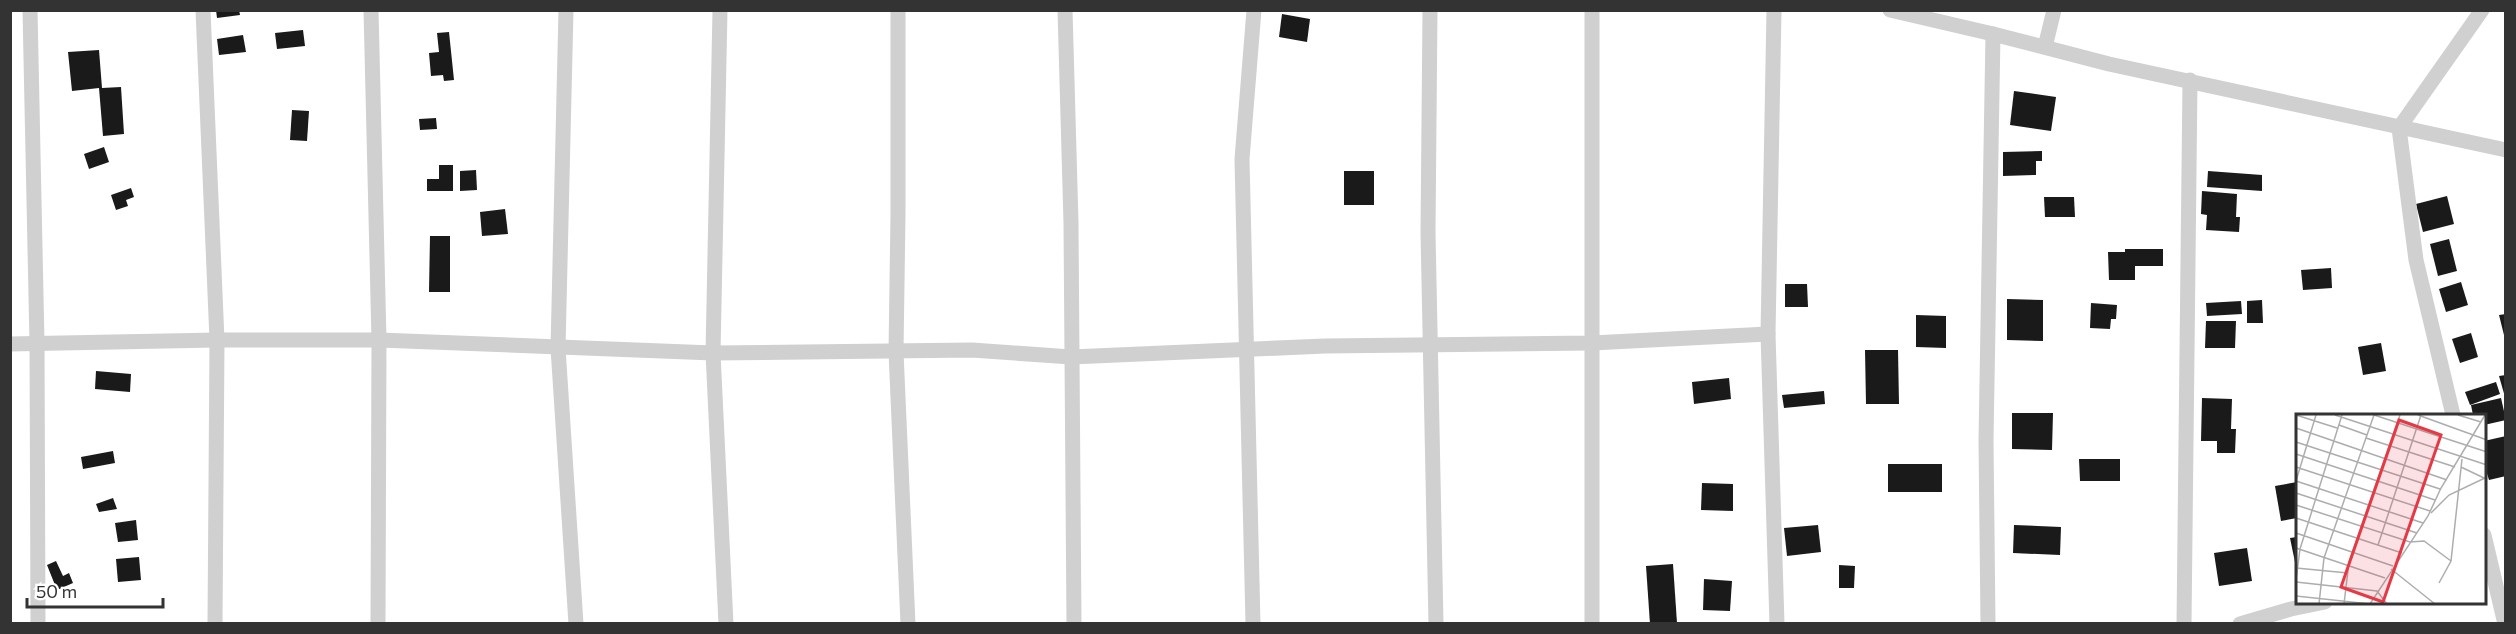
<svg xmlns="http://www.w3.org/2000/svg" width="2516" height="634" font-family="Commissioner,sans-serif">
<rect width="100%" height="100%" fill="#fff"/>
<g fill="#1a1a1a">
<path d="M216,10H239L240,15L217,18Z"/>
<path d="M1282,14L1310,19L1307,42L1279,37Z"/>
<path d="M303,30L305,46L277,49L275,33Z"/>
<path d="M449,32L454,80L444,81L443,75L431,76L429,53L439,52L437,33Z"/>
<path d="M243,35L246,52L219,55L217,39Z"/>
<path d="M99,50L102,88L121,87L124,134L103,136L99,88L72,91L68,52Z"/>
<path d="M2014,91L2056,97L2051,131L2010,125Z"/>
<path d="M292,110L309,111L307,141L290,140Z"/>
<path d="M436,118L437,129L420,130L419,119Z"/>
<path d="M104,147L109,162L89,169L84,154Z"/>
<path d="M2042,151V161H2036V175L2003,176V152Z"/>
<path d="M439,165H453V191H427V179H439Z"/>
<path d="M476,170L477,190L460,191V171Z"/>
<rect x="1344" y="171" width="30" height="34"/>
<path d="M2208,171L2262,175V191L2207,187Z"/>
<path d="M131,188L134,197L126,200L128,206L116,210L111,195Z"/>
<path d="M2202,191L2237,194L2236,217H2240L2239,232L2206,230L2207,215L2201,214Z"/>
<path d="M2447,196L2454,224L2423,232L2416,204Z"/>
<path d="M2044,197H2074L2075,217H2045Z"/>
<path d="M505,209L508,234L482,236L480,212Z"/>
<path d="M430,236H450V292H429Z"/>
<path d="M2449,239L2457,271L2438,276L2430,244Z"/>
<path d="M2125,249H2163V266H2135V280H2109L2108,252H2125Z"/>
<path d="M2331,268L2332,288L2303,290L2301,270Z"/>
<path d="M2461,282L2468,305L2446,312L2439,289Z"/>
<path d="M1785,284H1807L1808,307H1785Z"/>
<path d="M2007,299L2043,300V341L2007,340Z"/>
<path d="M2262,300L2263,323H2247V301Z"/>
<path d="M2241,301L2242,314L2207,316L2206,303Z"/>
<path d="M2091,303L2117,305L2116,319H2111L2110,329L2090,328Z"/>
<path d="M2506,314V339H2505L2499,315Z"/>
<path d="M1916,315L1946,316V348L1916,347Z"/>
<path d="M2206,321H2236L2235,348H2205Z"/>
<path d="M2471,333L2478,357L2460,363L2452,339Z"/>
<path d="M2381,343L2386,371L2363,375L2358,347Z"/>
<path d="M1865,350H1898L1899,404H1866Z"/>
<path d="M96,371L131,374L130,392L95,389Z"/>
<path d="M2506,375V397H2505L2499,376Z"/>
<path d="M1729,378L1731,399L1694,404L1692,382Z"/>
<path d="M2496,382L2500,394L2470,405L2465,392Z"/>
<path d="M1824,391L1825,404L1784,408L1782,395Z"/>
<path d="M2202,398L2232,399L2231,429H2236L2235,453H2217V441H2201Z"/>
<path d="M2501,398L2506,420L2484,425V415H2473L2471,405Z"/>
<path d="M2012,413H2053L2052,450L2012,449Z"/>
<path d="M2506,436V476L2489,480L2484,464V441Z"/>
<path d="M113,451L115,463L83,469L81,457Z"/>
<path d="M2079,459H2120V481H2080Z"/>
<rect x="1888" y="464" width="54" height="28"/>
<path d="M2297,482V518L2281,521L2275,486Z"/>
<path d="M1702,483L1733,484V511L1701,510Z"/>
<path d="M113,498L117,509L99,512L96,504Z"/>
<path d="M136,520L138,540L118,542L115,523Z"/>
<path d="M1818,525L1821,552L1787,556L1784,528Z"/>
<path d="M2014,525L2061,527L2060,555L2013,553Z"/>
<path d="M2297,537V567H2296L2290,538Z"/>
<path d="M2247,548L2252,581L2219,586L2214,553Z"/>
<path d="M139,557L141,580L118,582L116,559Z"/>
<path d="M56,561L63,576L69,573L73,583L57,590L47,565Z"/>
<path d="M1673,564L1677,623L1650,624L1646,566Z"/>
<path d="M1839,565L1855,566L1854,588H1839Z"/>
<path d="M1704,579L1732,581L1730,611L1703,610Z"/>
</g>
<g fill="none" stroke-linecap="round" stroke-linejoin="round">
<g stroke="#d0d0d0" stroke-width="15">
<path d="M30,10L37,343L38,624"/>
<path d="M203,10L217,340L215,624"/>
<path d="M371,10L379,340L378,624"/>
<path d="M566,10L558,348L576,624"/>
<path d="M720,10L713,353L726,624"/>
<path d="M898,10V214L896,352L908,624"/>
<path d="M1065,10L1071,223L1074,624"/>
<path d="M1430,10L1428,232L1436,624"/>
<path d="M1592,10V624"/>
<path d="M1774,10L1768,334L1777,624"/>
<path d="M1890,10L1993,34L2109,64L2506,150"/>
<path d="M2045,47L2054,10"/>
<path d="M10,344L217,340H379L713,353L972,350L1071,357L1325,346L1592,343L1768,334"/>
<path d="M2453,415L2416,260L2399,128L2482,10"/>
<path d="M2484,535L2505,624"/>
<path d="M1253,624L1242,159L1254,10"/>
<path d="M1988,624L1986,440L1993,34"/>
<path d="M2184,624L2190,80"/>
<path d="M2240,624L2291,609L2325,602"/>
</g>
</g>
<g transform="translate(2296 414)">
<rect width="190" height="190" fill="#fff"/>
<path fill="none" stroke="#adadad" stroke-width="1.5" d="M0,1L41,14M39,1L191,51M78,1L191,38M122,1L191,26M162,1L185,8M43,11L71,21M0,14L151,66M70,24L159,53M0,28L144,75M0,40L139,86M0,53L134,97M165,53L188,64M0,67L127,109M0,67L20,1M0,79L121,119M0,91L114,128L128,127L155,147M135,99L153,81L191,63M0,104L106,139M0,119L97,152M82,131L125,1M0,134L89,164M0,154L52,159M95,155L139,190M0,166L4,135L46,1M0,168L81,177L91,190M143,169L155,147L166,45M0,182L74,190L132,102L145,74L189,1M23,190L28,144L78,1M48,190L53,148L104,1"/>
<path fill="#e63946" fill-opacity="0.15" stroke="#e63946" stroke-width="3" d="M103,6L145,21L87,188L45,173Z"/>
<rect width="190" height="190" fill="none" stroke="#333" stroke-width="3"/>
</g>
<rect width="2516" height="634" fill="none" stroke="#333333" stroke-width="24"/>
<path d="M27 598v9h136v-9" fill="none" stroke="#333333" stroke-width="3"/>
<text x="36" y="598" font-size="18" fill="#333333" stroke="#ffffff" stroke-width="4.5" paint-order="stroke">50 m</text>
</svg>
